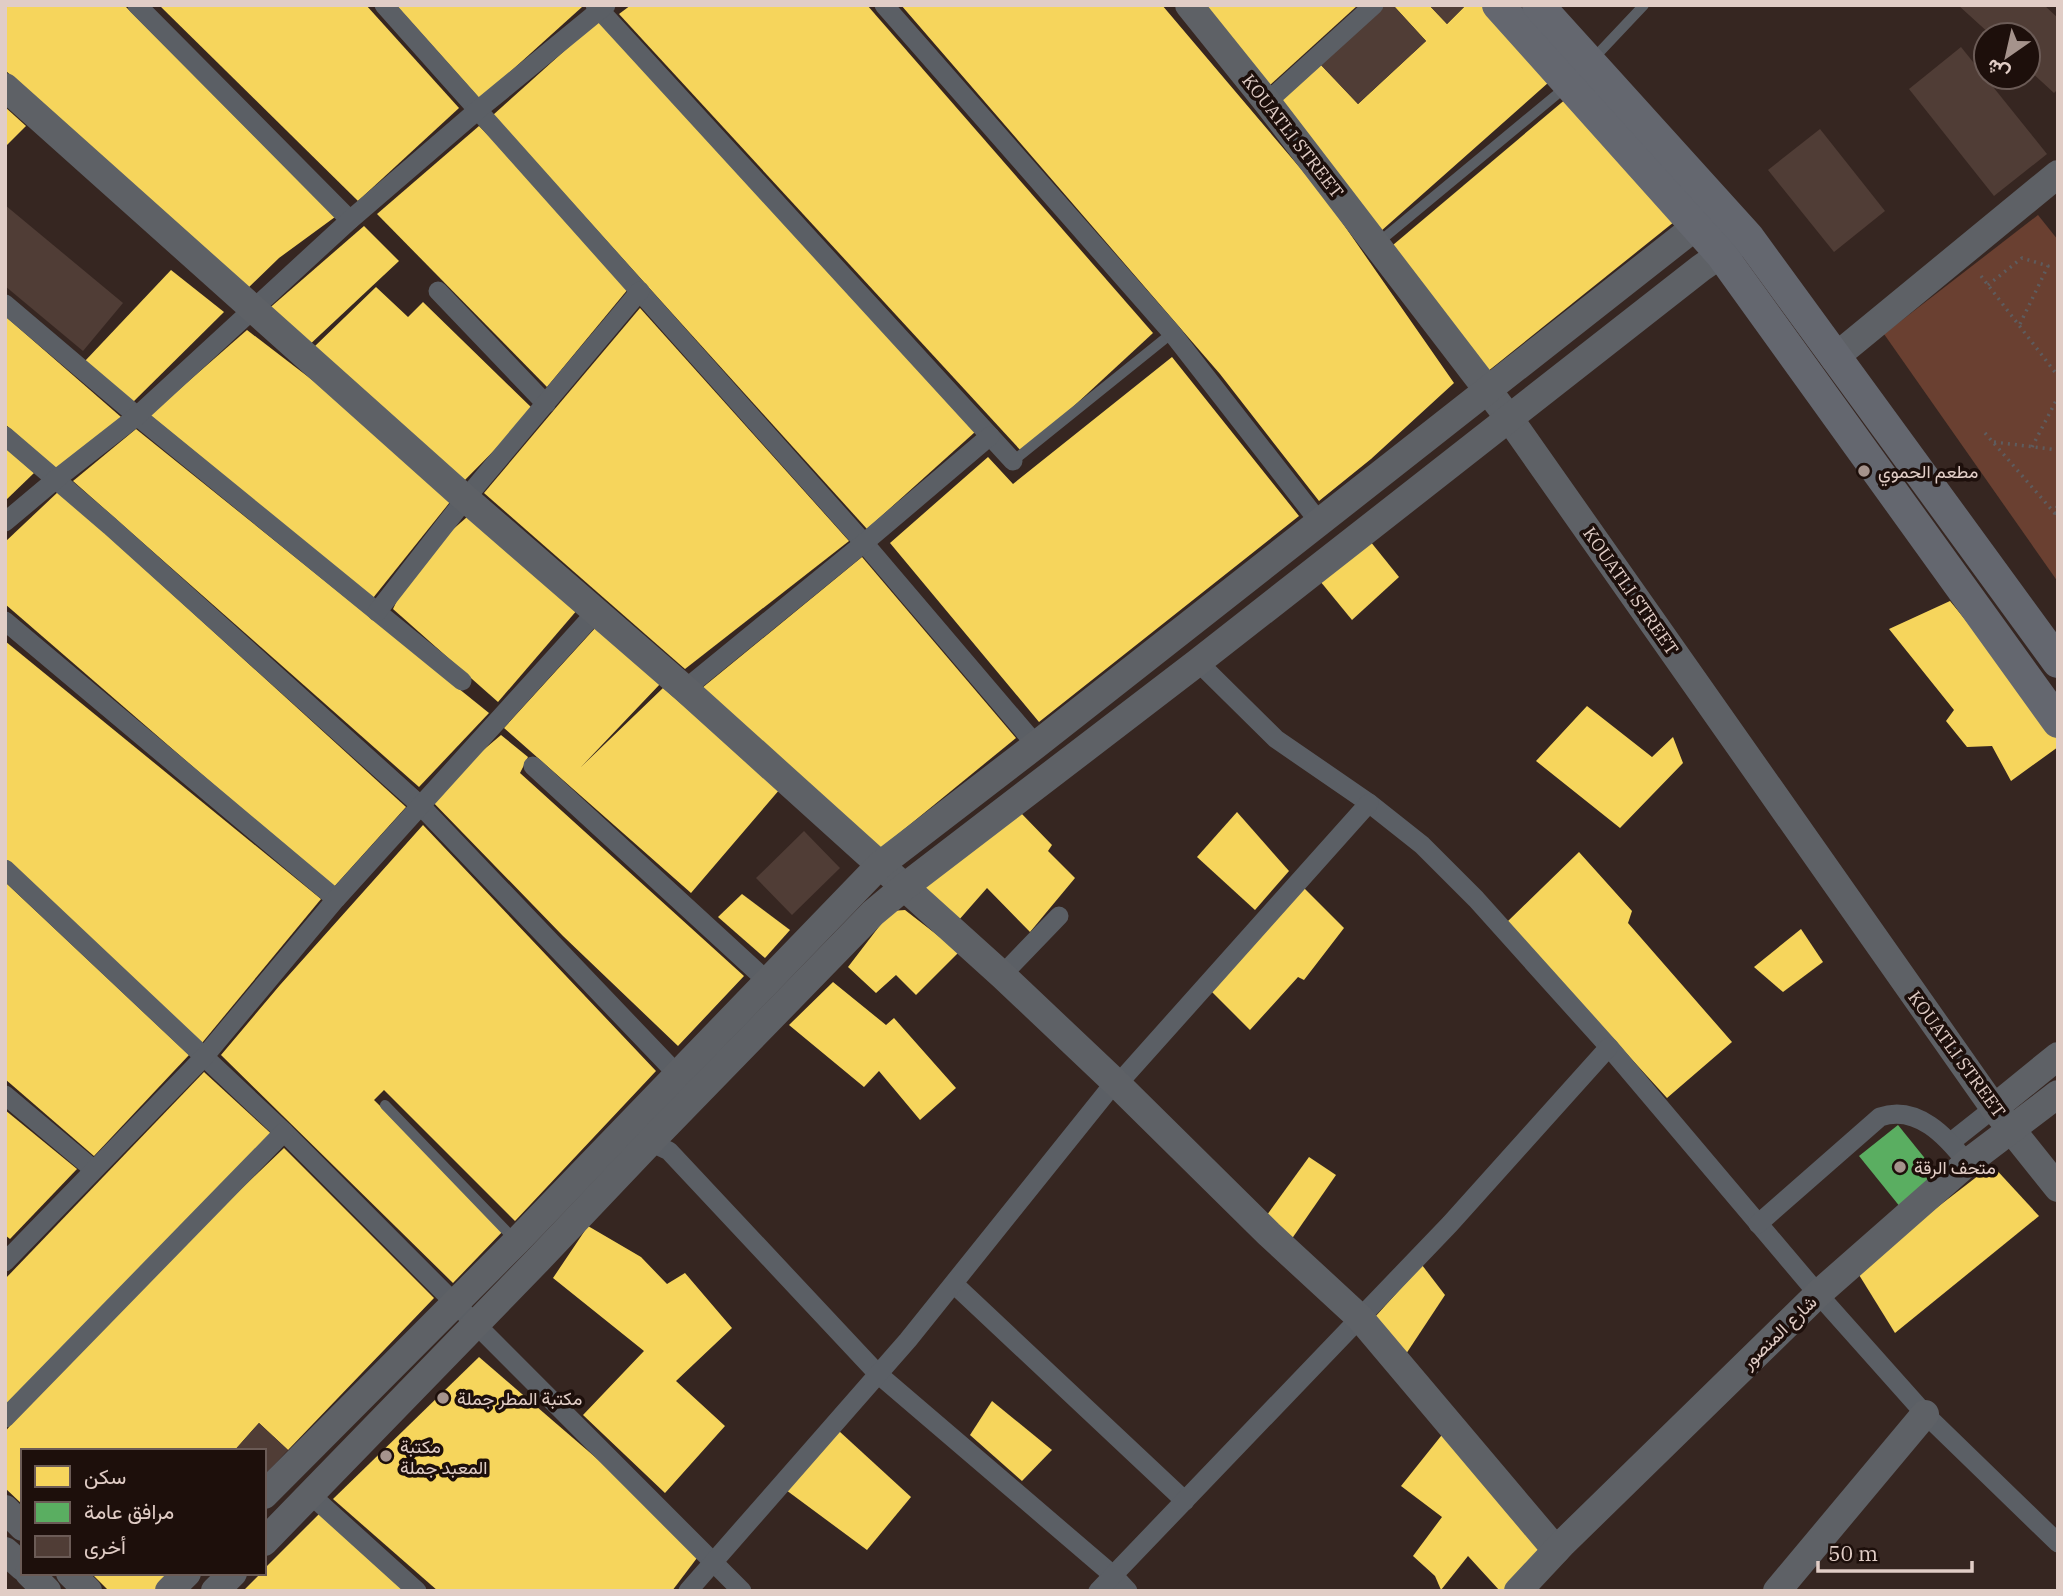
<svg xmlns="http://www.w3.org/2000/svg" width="2063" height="1596" font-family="'IBM Plex Serif',Vazirmatn,serif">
<rect width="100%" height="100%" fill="#362621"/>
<path fill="#6a4031" d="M2038,215L2058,240V582L1884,334Z"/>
<g fill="#f6d55c">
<path d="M5,5H124L335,217L279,258L246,290L5,70Z"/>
<path d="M159,5H366L459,108L358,201Z"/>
<path d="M396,5H581L582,7L480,99Z"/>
<path d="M631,5H867L1153,333L1023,453L619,14Z"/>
<path d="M901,5H1162L1323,195L1454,383L1371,459L1319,501L1220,374Z"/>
<path d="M1204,5H1358L1269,86Z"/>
<path d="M1393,5H1429L1447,24L1466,5H1489L1549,82L1372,239L1272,109L1321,65L1358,104L1426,41Z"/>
<path d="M601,18L975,432L867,529L493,115Z"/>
<path d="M1567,98L1674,222L1487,372L1393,245Z"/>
<path d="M5,107L26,126L5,147Z"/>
<path d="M479,126L633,283L547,387L377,214Z"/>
<path d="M364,226L399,261L306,348L265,312Z"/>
<path d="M171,270L224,312L130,405L85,361Z"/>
<path d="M376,287L408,317L423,302L534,410L462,483L314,347Z"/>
<path d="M640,308L849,541L685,669L484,493Z"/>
<path d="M5,316L121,417L60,473L5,424Z"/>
<path d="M247,330L458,492L373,598L150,415Z"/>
<path d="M1172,357L1299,516L1039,722L890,543L988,457L1013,484Z"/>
<path d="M136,429L489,713L419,787L73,481Z"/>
<path d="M5,447L34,473L5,501Z"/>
<path d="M59,491L406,807L333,888L5,604V542Z"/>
<path d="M467,517L578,609L498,702L393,609L415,563Z"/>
<path d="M1370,541L1399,577L1352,620L1320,581Z"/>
<path d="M862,557L1016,738L880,849L702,688Z"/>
<path d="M1950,601L2058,734V747L2011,781L1992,746L1967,747L1946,721L1954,710L1889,629Z"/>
<path d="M597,626L661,683L581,767L663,688L780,789L691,893L504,728Z"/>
<path d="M5,641L321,899L197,1049L5,861Z"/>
<path d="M1587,706L1652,757L1673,737L1683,763L1620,828L1536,761Z"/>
<path d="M501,735L528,757L520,773L744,976L678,1046L563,936L428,797Z"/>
<path d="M1020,812L1052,845L1048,851L1075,878L1030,932L987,888L958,921L919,890Z"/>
<path d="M1237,812L1289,871L1255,910L1197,857Z"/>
<path d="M423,825L656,1071L515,1221L384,1090L374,1100L505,1229L453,1283L221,1055L280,985Z"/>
<path d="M1579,852L1632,911L1628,923L1732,1042L1667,1098L1507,922Z"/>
<path d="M5,882L189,1055L94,1156L5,1079Z"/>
<path d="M1304,888L1344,928L1304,980L1298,977L1250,1030L1211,991Z"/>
<path d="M742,894L790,930L765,958L718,917Z"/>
<path d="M905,910L959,952L916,995L896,975L876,993L848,967L891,911Z"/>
<path d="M1801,929L1823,962L1783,992L1754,967Z"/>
<path d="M833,982L886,1025L894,1018L956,1088L920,1120L879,1071L864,1087L789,1025Z"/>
<path d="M204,1072L277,1139L5,1407V1279Z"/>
<path d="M5,1110L77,1169L10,1239L5,1235Z"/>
<path d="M284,1148L434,1298L288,1450L259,1423L234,1451H23V1505L5,1488V1432L61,1362Z"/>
<path d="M1309,1157L1336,1175L1291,1240L1267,1215Z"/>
<path d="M1992,1165L2039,1216L1895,1333L1856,1270Z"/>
<path d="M588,1226L641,1257L667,1284L685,1273L732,1328L676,1381L725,1426L665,1493L583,1415L644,1351L553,1278Z"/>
<path d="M1422,1265L1445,1295L1404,1357L1375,1317Z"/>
<path d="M479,1357L703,1550L672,1591H438L333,1499Z"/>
<path d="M992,1401L1052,1450L1022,1481L970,1435Z"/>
<path d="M839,1431L911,1497L867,1550L786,1490Z"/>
<path d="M1445,1431L1543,1551L1504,1591H1500L1468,1556L1441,1590L1435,1576L1413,1556L1442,1517L1401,1486Z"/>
<path d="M322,1511L405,1591H243L261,1573H264V1569Z"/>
<path d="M91,1573H173L157,1591H109Z"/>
</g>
<path fill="#5aae61" d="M1898,1125L1940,1177L1901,1208L1859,1156Z"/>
<g fill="#503d36">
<path d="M1385,5H1393L1426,41L1358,104L1321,65Z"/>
<path d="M1429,5H1466L1447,24Z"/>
<path d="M1958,5H2044L2058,18V89L2054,93L2028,69V35H1991Z"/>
<path d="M1961,47L2047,154L1994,196L1909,89Z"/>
<path d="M1820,129L1885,211L1834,252L1768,170Z"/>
<path d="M5,205L123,303L83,351L5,286Z"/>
<path d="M804,831L840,868L792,915L756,878Z"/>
<path d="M259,1423L288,1450L264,1476V1451H234Z"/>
</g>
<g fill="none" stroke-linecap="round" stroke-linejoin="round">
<g stroke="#5e5c5e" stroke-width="3.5" stroke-dasharray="2 5" stroke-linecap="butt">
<path d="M1981,276L2058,376"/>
<path d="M1988,285L2022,258L2048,266L2019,326"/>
<path d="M1985,433L2058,517"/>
<path d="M1994,442L2058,450"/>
<path d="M2032,447L2058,397"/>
<path d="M2056,515L2058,498"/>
</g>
<g stroke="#5b5f65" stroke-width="10">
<path d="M1593,59L1644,5"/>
<path d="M1379,242L1567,86"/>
<path d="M1013,461L1172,333"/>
<path d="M385,1105L516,1241"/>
</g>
<g stroke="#5b5f65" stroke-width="19">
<path d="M137,5L350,220"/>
<path d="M384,5L864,543L1036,745"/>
<path d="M595,5L1013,461"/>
<path d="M884,5L1172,333L1320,523"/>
<path d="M1267,102L1374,5"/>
<path d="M438,291L546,404"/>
<path d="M5,304L137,416L462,681"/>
<path d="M5,436L110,526L420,805L677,1074"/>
<path d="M5,522L55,480L137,416L350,220L479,109L606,5"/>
<path d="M377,612L466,498L640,291"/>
<path d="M5,621L336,899"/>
<path d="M1198,662L1276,739L1369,803L1422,845L1476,899L1609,1047L1818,1294L1925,1414L2058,1543"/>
<path d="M685,689L864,543L990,436"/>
<path d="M533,766L767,981"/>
<path d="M5,869L284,1132L742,1591"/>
<path d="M1002,975L1059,916"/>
<path d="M5,1095L93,1169"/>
<path d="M650,1142L669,1151L878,1374L1114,1576L1128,1591"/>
<path d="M1951,1142L1994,1108"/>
<path d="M1758,1224L1880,1117C1917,1104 1947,1137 1967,1163"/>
<path d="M5,1262L204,1057L336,899L597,611"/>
<path d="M954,1284L1185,1501"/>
<path d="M5,1418L284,1132"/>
<path d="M312,1496L417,1591"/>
<path d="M688,1591L908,1340L1115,1082L1125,1076L1369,803"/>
<path d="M1098,1591L1450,1224L1609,1047"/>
</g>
<g stroke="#5e6166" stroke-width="28">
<path d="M1189,5L1267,102L1509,418L1994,1108L2058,1188"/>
<path d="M5,87L458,492L685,689L1002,975L1115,1082L1269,1234L1360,1318L1556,1550"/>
<path d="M1834,358L2058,174"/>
<path d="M1994,1108L2058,1056"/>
<path d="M264,1495L517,1241L880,865L1036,745L1714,212"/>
<path d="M5,1509L23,1527"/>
<path d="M264,1542L538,1260L650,1142L873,913L903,888L1198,662L1701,268L1739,242"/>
<path d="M5,1551L23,1567"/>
<path d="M29,1573L47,1591"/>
<path d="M70,1573L88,1591"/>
<path d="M169,1591L187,1573"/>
<path d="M215,1591L233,1573"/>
<path d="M1518,1591L1563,1543L1818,1294L1967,1163L2058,1094"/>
<path d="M1777,1591L1925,1414"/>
</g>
<g stroke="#64676f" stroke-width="32">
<path d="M1498,5L1721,254L2058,722"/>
<path d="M1538,5L1748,237L2058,662"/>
</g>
</g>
<g fill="#a5938c" stroke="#1d0f0b" stroke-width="2.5">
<circle cx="1864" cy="471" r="7"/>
<circle cx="1900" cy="1167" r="7"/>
<circle cx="443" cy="1398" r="7"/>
<circle cx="386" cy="1456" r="7"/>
</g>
<g text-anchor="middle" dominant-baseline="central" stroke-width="7" stroke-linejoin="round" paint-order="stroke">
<g font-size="18" fill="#e1cdc6" stroke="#1d0f0b">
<text transform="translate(1293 136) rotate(52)">KOUATLI STREET</text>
<text transform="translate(1631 591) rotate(55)">KOUATLI STREET</text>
<text transform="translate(1957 1054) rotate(54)">KOUATLI STREET</text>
<text transform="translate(1779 1332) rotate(-44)">شارع المنصور</text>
</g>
<g font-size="18" fill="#e1cdc6" stroke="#1d0f0b" text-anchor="start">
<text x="1878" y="471">مطعم الحموي</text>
<text x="1914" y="1167">متحف الرقة</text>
<text x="457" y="1398">مكتبة المطر جملة</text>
<text x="400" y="1446">مكتبة<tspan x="400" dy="21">المعبد جملة</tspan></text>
</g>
</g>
<rect width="2063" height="1596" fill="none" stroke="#e1cdc6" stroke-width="14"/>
<rect x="21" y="1449" width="245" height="126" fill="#1d0f0b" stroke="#6b5b56" stroke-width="2"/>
<rect x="35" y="1466" width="35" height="21" fill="#f6d55c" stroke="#6b5b56" stroke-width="2"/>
<text x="84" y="1484" font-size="21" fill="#e1cdc6">سكن</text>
<rect x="35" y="1502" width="35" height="21" fill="#5aae61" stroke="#6b5b56" stroke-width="2"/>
<text x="84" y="1519" font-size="21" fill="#e1cdc6">مرافق عامة</text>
<rect x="35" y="1536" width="35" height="21" fill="#503d36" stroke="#6b5b56" stroke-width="2"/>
<text x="84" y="1554" font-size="21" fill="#e1cdc6">أخرى</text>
<g transform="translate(2007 56) rotate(214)"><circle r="33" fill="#1d0f0b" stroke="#6b5b56" stroke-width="2"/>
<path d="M0-5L12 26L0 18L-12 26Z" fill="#a5938c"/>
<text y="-10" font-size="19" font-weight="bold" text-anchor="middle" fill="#e1cdc6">ش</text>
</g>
<path d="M1818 1561v10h154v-10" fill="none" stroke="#e1cdc6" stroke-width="3.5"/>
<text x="1828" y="1561" font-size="21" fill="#e1cdc6" stroke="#1d0f0b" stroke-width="5" paint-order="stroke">50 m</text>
</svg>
